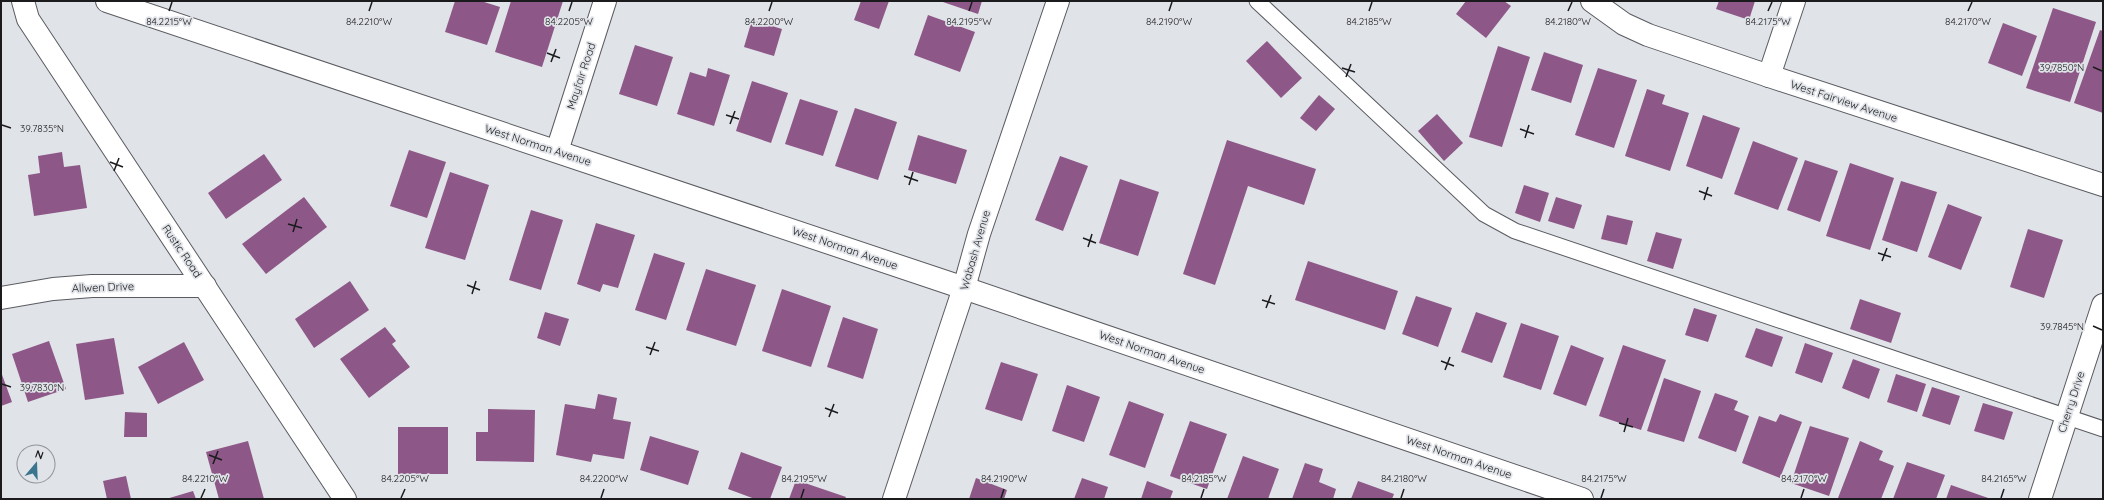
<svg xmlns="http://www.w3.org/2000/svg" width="2104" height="500" font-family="Quicksand,sans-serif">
<rect width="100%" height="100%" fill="#e0e3e8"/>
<g fill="#8d5787">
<path d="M455,1H481L500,7L487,45L445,32Z"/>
<path d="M511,1H563L542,67L495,52Z"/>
<path d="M861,1H889L879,29L854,20Z"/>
<path d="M940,1H982L978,14Z"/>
<path d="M1466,1H1504L1511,6L1486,38L1456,14Z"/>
<path d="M1719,1H1755L1749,20L1716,9Z"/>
<path d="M2053,8L2096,22L2070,102L2026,88Z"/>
<path d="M928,15L975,32L960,72L914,55Z"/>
<path d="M752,20L782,29L774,56L744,47Z"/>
<path d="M2003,23L2037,36L2022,76L1988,63Z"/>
<path d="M2100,30L2103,31V113L2074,103Z"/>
<path d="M1267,41L1302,78L1281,98L1246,61Z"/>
<path d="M635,45L673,57L657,106L619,94Z"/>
<path d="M1498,46L1530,57L1502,147L1469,137Z"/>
<path d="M1544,52L1583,65L1571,103L1531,90Z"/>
<path d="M708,68L730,75L714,126L677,114L690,72L706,77Z"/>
<path d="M1598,68L1637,80L1614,148L1575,135Z"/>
<path d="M752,81L788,93L771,143L736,131Z"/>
<path d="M1647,89L1665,95L1662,104L1689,113L1670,171L1625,156Z"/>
<path d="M1319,95L1335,109L1316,131L1300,118Z"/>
<path d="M800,99L838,111L823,156L785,144Z"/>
<path d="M855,108L897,122L878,180L835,166Z"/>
<path d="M1437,114L1463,143L1444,161L1418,131Z"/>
<path d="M1703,115L1740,128L1722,179L1686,166Z"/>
<path d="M918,135L967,150L956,184L908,170Z"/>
<path d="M1227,140L1316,169L1304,205L1248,186L1215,285L1183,274Z"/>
<path d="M1753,141L1798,158L1778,210L1734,194Z"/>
<path d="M409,150L446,162L427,218L390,206Z"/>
<path d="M62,152L64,167L80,165L87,208L34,216L28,175L40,173L38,156Z"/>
<path d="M264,154L282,180L226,219L208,193Z"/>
<path d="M1060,156L1088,166L1063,231L1035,220Z"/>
<path d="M1805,160L1838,171L1820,222L1787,210Z"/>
<path d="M1850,163L1894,178L1870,250L1826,236Z"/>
<path d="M450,172L489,185L465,260L425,248Z"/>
<path d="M1120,179L1159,192L1138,256L1099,243Z"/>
<path d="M1901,181L1937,192L1917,252L1882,240Z"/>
<path d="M1524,185L1549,193L1540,222L1515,213Z"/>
<path d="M304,197L327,227L266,274L242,244Z"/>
<path d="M1556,197L1582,205L1574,229L1548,221Z"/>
<path d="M1948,204L1982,217L1961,270L1928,257Z"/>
<path d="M531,210L563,220L541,290L509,280Z"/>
<path d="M1607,215L1633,221L1627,245L1601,239Z"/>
<path d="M596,223L635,235L618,288L603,284L600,292L577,284Z"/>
<path d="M2028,229L2063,240L2044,298L2010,287Z"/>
<path d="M1656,232L1682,239L1673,269L1647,261Z"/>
<path d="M654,253L685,263L666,320L635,310Z"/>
<path d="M1308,261L1398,291L1385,330L1295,300Z"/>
<path d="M706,269L756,285L736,346L686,330Z"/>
<path d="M350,281L369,310L314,348L295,319Z"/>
<path d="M782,289L831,306L811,367L762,351Z"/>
<path d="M1416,296L1452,308L1438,347L1402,334Z"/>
<path d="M1860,299L1901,313L1891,343L1850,329Z"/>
<path d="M1694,308L1717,315L1708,342L1685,335Z"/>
<path d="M545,312L569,319L560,346L537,338Z"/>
<path d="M1476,312L1507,323L1492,363L1461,352Z"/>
<path d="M843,317L878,329L863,379L827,367Z"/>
<path d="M1521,323L1559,336L1541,390L1503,377Z"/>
<path d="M385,327L396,341L392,344L410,367L369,398L340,359Z"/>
<path d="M1756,328L1783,337L1772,367L1745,357Z"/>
<path d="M114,338L124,394L85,400L76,344Z"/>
<path d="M49,341L66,389L28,402L12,354Z"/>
<path d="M184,342L204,380L158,404L138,367Z"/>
<path d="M1805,343L1833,353L1822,383L1795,373Z"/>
<path d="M1571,345L1604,358L1586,406L1553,394Z"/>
<path d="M1623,345L1666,360L1641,430L1599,416Z"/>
<path d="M1853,359L1880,369L1869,399L1842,388Z"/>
<path d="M1001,362L1038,374L1022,421L985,409Z"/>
<path d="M1,372L12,402L1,406Z"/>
<path d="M1896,374L1926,384L1917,412L1887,402Z"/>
<path d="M1664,378L1701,391L1684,442L1647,431Z"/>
<path d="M1067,385L1100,397L1084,442L1052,431Z"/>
<path d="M1932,387L1960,396L1950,425L1922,416Z"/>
<path d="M1715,393L1738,401L1734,410L1749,416L1736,452L1698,438Z"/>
<path d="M598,394L617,398L613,419L631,422L624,459L593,454L591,462L556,455L565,404L595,409Z"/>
<path d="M1129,401L1164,414L1145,468L1109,455Z"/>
<path d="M1983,403L2013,412L2004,440L1974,431Z"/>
<path d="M488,409L535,410L534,462L476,461V432H488Z"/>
<path d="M125,412L147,413V437H124Z"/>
<path d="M1780,414L1802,422L1780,478L1742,463L1759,416L1776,422Z"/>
<path d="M1190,421L1227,434L1207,489L1170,476Z"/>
<path d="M1810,426L1849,438L1829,496L1791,483Z"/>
<rect x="398" y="427" width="50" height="47"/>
<path d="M650,436L699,451L688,485L640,470Z"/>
<path d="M248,441L264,499H219L206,452Z"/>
<path d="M1860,441L1883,451L1879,460L1894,466L1881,499L1838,498Z"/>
<path d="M741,452L782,467L770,499H755L728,489Z"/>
<path d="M1243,456L1279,469L1268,499H1227Z"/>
<path d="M1907,462L1945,475L1936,499H1893Z"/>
<path d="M1305,463L1323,469L1319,482L1336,489L1333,499H1292Z"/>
<path d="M126,476L131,499H107L103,481Z"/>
<path d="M976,478L1007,490L1004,499H969Z"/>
<path d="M1082,478L1108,487L1104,499H1074Z"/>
<path d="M796,480L846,497L845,499H789Z"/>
<path d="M1147,481L1173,491L1170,499H1141Z"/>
<path d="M1358,481L1394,494L1392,499H1351Z"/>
<path d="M1951,485L1991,499H1946Z"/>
<path d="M193,491L196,499H166Z"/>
</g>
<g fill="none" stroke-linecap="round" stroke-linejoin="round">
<g stroke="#595b60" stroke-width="17">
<path id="lane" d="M1257,1L1484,214L1515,231L2103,429"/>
</g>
<g stroke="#595b60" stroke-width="24">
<g id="street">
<path d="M23,1L28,19L345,499"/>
<path d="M107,1L964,288L1582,499"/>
<path d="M1769,76L1794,1"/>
<path d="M557,151L605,1"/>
<path d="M1,298L53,289L92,286H205"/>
<path d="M894,499L964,288L979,234L1058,1"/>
<path d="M2040,499L2103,305"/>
</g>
</g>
<g stroke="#595b60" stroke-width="24">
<path id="secondary" d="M1592,1L1624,24L1648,35L1769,76L2103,185"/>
</g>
<use href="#lane" stroke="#fff" stroke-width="15"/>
<use href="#street" stroke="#fff" stroke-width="22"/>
<use href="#secondary" stroke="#fff" stroke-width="22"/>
</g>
<path fill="none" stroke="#1b1b1d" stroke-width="1.5" d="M169,11L172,2M369,11L372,2M569,11L572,2M769,11L772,2M969,11L972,2M1169,11L1172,2M1369,11L1372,2M1568,11L1572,2M1768,11L1772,2M1968,11L1972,2M547,53L560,58M551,62L556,49M2093,67L2102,71M1342,68L1355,72M1346,77L1351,64M726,115L739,119M730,124L735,111M2,125L11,128M1520,129L1534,134M1525,138L1529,125M110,162L123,167M114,171L119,158M904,176L918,181M909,185L913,172M1699,191L1712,196M1704,200L1708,187M288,224L302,228M293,232L297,219M1083,238L1096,243M1088,247L1092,234M1878,253L1891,257M1882,261L1887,248M467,285L480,290M472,294L476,281M1262,300L1275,304M1266,308L1271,295M2093,326L2102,330M646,347L659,351M650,355L655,342M1441,361L1454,366M1445,370L1450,357M2,384L11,387M825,408L838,413M829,417L834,404M1619,423L1633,427M1624,432L1628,418M209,455L222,460M213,464L218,451M201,498L205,489M401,498L405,489M601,498L604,489M801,498L804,489M1001,498L1004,489M1201,498L1204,489M1401,498L1404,489M1601,498L1604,489M1801,498L1804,489M2001,498L2004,489"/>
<g text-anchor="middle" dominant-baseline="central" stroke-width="3.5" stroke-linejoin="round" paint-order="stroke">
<g font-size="11" fill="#1b1b1d" stroke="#e0e3e8">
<text transform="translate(581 76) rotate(-72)">Mayfair Road</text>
<text transform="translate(1844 101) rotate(18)">West Fairview Avenue</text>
<text transform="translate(538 145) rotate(18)">West Norman Avenue</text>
<text transform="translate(845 248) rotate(19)">West Norman Avenue</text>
<text transform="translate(975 250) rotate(-74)">Wabash Avenue</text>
<text transform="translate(182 251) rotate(56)">Rustic Road</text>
<text transform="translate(103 287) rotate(-2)">Allwen Drive</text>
<text transform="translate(1152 352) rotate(19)">West Norman Avenue</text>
<text transform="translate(2071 402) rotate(-72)">Cherry Drive</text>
<text transform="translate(1459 457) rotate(19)">West Norman Avenue</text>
</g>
</g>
<g font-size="10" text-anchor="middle" fill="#1b1b1d" stroke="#e0e3e8" stroke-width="3.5" stroke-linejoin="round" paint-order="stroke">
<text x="169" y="25">84.2215°W</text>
<text x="1568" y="25">84.2180°W</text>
<text x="369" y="25">84.2210°W</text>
<text x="569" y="25">84.2205°W</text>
<text x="769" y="25">84.2200°W</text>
<text x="969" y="25">84.2195°W</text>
<text x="1169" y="25">84.2190°W</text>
<text x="1369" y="25">84.2185°W</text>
<text x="1768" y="25">84.2175°W</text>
<text x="1968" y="25">84.2170°W</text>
<text x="2062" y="71">39.7850°N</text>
<text x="42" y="132">39.7835°N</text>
<text x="2062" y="330">39.7845°N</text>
<text x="42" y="391">39.7830°N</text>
<text x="205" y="482">84.2210°W</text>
<text x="405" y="482">84.2205°W</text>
<text x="604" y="482">84.2200°W</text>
<text x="804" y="482">84.2195°W</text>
<text x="1004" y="482">84.2190°W</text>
<text x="1204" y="482">84.2185°W</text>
<text x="1404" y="482">84.2180°W</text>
<text x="1604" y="482">84.2175°W</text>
<text x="1804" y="482">84.2170°W</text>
<text x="2004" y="482">84.2165°W</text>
</g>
<rect width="2104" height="500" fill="none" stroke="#1b1b1d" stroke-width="4"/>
<g transform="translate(36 464) rotate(19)"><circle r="19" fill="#e0e3e8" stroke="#919397"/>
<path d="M0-3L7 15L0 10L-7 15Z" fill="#3b748d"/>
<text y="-6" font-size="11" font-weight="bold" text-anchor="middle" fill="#1b1b1d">N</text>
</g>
</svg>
